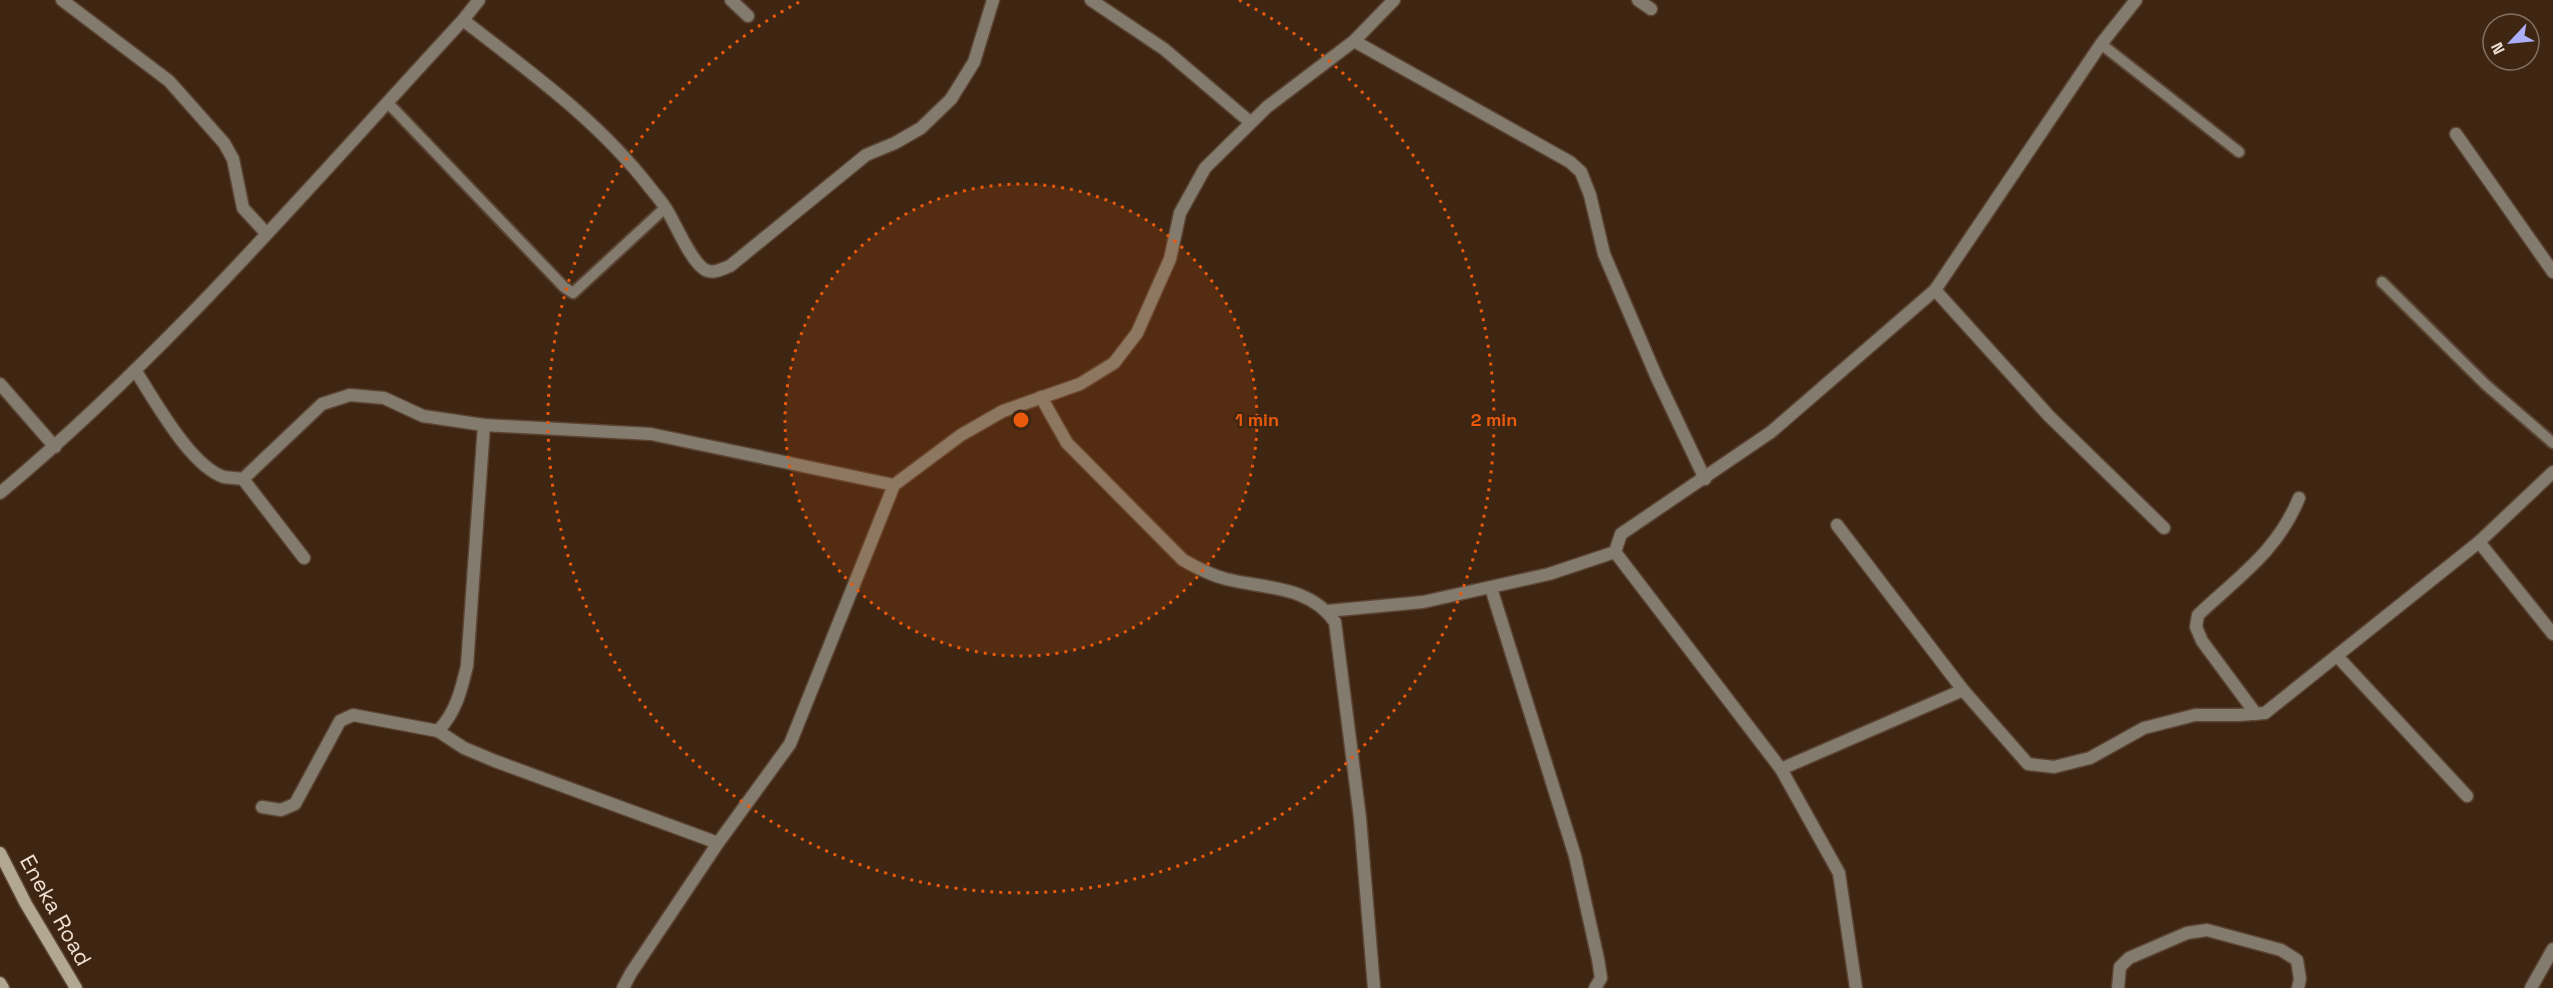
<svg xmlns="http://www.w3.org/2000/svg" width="2553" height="988" font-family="'Space Grotesk',sans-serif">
<rect width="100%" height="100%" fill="#3f2613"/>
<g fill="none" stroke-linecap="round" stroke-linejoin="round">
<g stroke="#5b4432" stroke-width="14">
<g id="lane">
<path d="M2101,44L2239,152"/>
<path d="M387,102L564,287L573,293L665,208"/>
<path d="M2382,282L2486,385L2553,443"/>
</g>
</g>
<g stroke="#5b4432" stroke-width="15">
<g id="street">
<path d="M62,0L169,81L224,143L233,159L243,208L266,233"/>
<path d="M731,0L748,16"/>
<path d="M1091,0L1164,49L1250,122"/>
<path d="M1638,0L1651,9"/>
<path d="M463,20C530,72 599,121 651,189C656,195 661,201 665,207C675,222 690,260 704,269C712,275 722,269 730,266L866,155L895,143L921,128L951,99L974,62L993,0"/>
<path d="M1354,41L1570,162L1581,172L1590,195L1604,254L1657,378L1705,479"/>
<path d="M2456,134L2553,272"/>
<path d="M1935,290L2049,416L2164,528"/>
<path d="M135,370C154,399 190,466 224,477C230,478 237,478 243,479L304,558"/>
<path d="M0,384L55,447"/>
<path d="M1041,397L1067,443L1183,560C1197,568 1210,575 1226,579C1265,589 1309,585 1335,622L1360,818L1374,988"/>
<path d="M243,479L322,404L350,395L384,398L423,416L484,425L651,434L894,485"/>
<path d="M0,493C169,352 313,182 463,20L479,0"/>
<path d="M1837,525L1963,690L2028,764L2054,767L2090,758L2144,728L2195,715H2239L2265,713L2479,542L2553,472"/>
<path d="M2479,542L2553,634"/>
<path d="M1491,588L1575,856L1598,959L1601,978L1595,988"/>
<path d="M1327,611L1423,602L1549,574L1615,552"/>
<path d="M2337,656L2467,796"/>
<path d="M2256,714L2202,641L2196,627L2198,615C2238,577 2277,552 2299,498"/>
<path d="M438,731C456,712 461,691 467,666L484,425"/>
<path d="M1781,769L1963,690"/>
<path d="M262,807L281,810L295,804L340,721L353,715L438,731L464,748L495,761L718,843"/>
<path d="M623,988L631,973L718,843L790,744L894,485L961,435L1003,411L1080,384L1114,363L1137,333L1170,259L1180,213L1205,168L1267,107L1354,41L1394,0"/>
<path d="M1856,988L1839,873L1781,769L1615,552L1621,534L1771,432L1935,290L2101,44L2136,0"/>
<path d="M2118,988L2120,967L2129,958L2187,933L2207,930L2281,950L2297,960L2300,979L2298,988"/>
<path d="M2531,988L2553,949"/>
</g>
</g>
<g stroke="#5b4432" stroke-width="15">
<g id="secondary">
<path d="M0,853L26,904L76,988"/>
<path d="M0,983L3,988"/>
</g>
</g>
<use href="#lane" stroke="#827b6e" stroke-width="10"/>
<use href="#street" stroke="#827b6e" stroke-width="12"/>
<use href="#secondary" stroke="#b2a892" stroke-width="12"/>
</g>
<circle cx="1021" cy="420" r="236" fill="#e8590c" fill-opacity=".12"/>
<g fill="none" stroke="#e8590c" stroke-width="3" stroke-dasharray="3 6">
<circle cx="1021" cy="420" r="236"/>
<path d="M1239 0A473 473 0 1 1 803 0"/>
</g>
<g text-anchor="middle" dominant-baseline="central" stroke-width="4.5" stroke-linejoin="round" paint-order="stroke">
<g font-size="22" fill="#f0e0d4" stroke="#3f2613">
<text transform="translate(56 910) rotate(61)">Eneka Road</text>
</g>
</g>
<circle cx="1021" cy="420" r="9" fill="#e8590c" stroke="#3f2613" stroke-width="3"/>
<g font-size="18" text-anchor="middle" font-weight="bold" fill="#e8590c" stroke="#3f2613" stroke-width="4.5" stroke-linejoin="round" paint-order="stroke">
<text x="1257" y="426">1 min</text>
<text x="1494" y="426">2 min</text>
</g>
<g transform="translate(2511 42) rotate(244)"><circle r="28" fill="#3f2613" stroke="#867060" stroke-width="1.5"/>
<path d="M0-4.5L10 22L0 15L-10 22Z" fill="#acaffb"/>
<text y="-9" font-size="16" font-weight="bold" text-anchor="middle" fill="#f0e0d4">N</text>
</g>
</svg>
